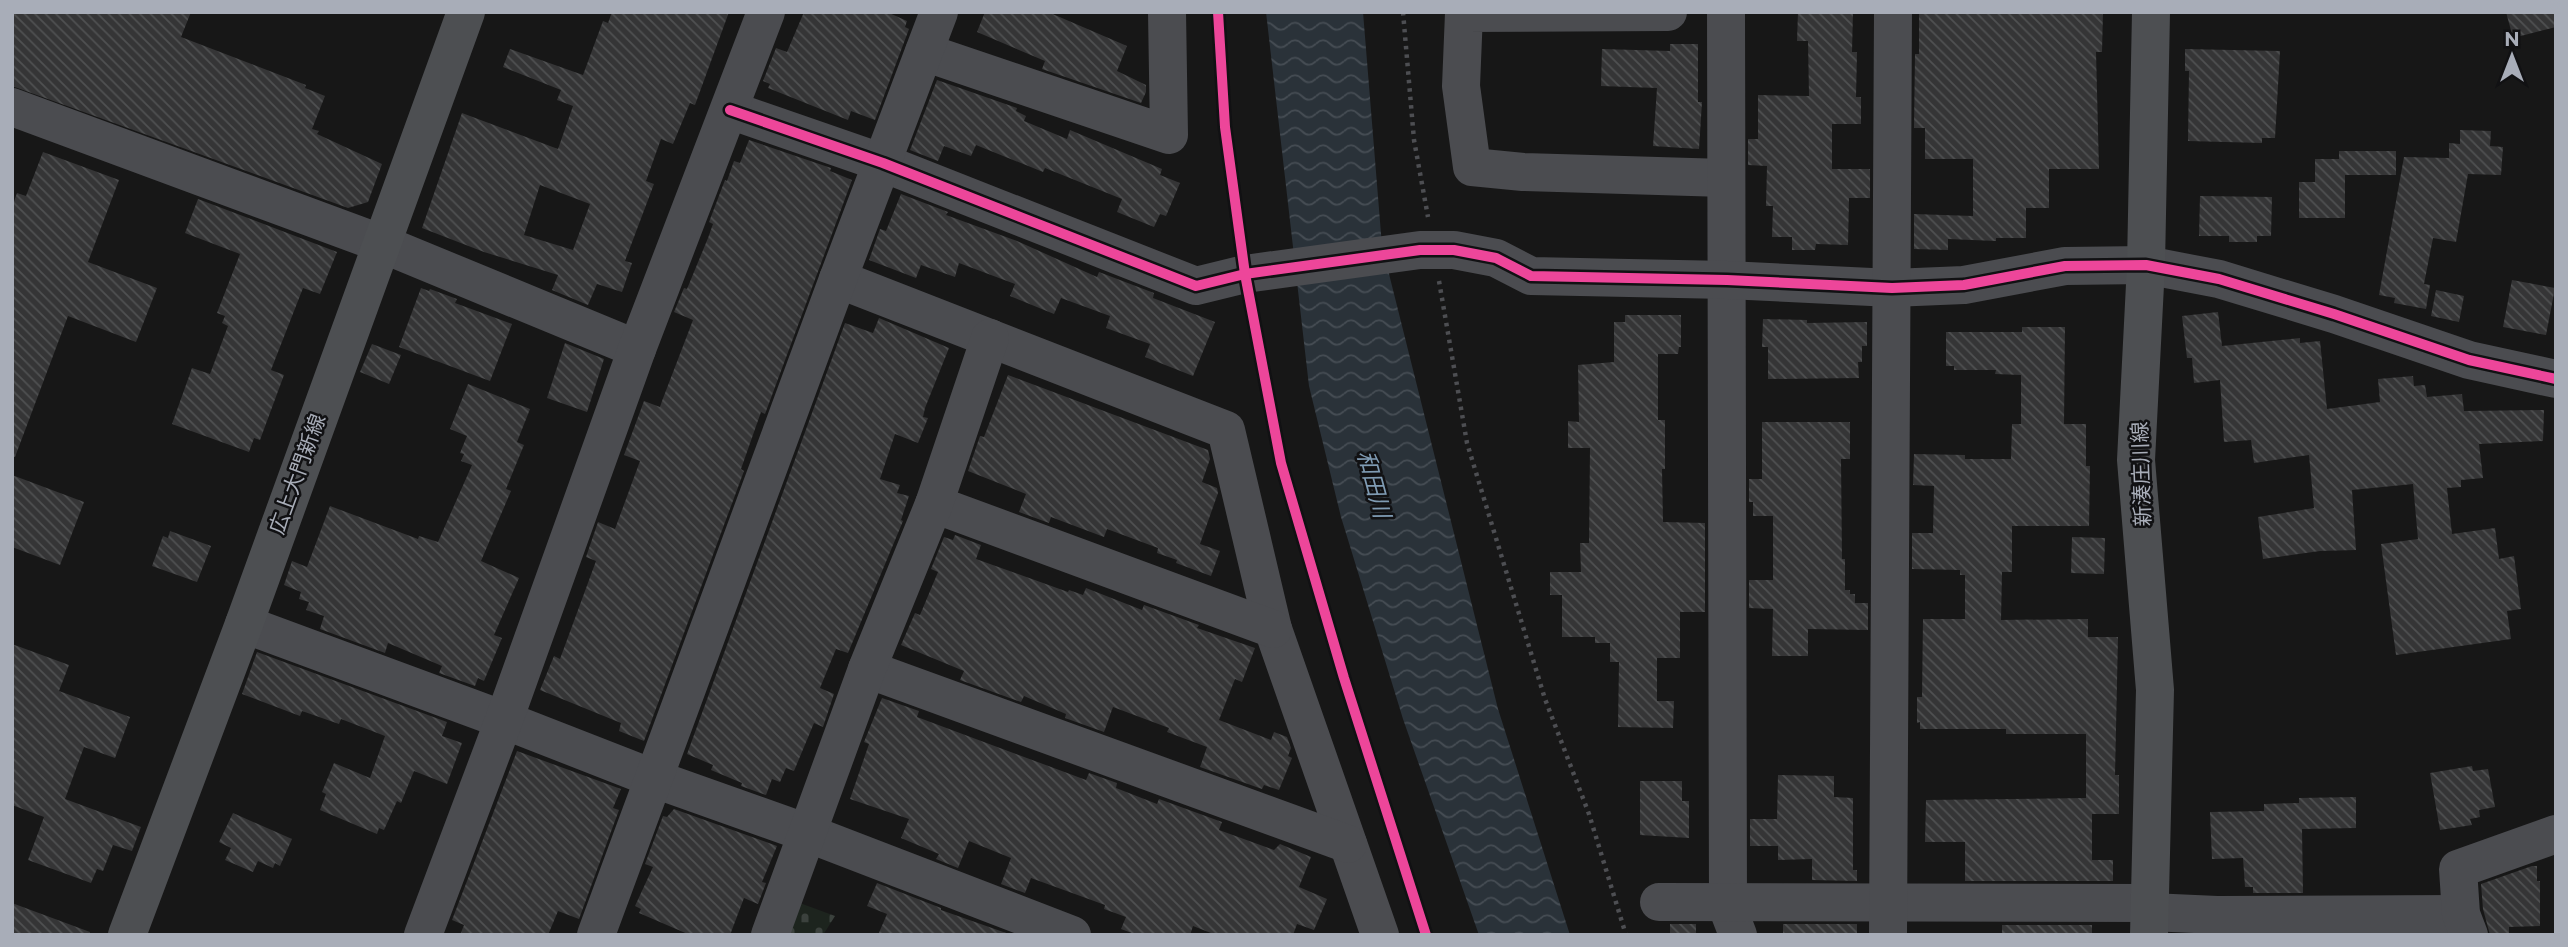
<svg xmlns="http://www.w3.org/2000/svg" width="2568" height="947" font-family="Montserrat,'Noto Sans JP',sans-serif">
<defs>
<pattern id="cemetery-stones" width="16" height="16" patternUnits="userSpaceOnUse" patternTransform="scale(1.75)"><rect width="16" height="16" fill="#1d241e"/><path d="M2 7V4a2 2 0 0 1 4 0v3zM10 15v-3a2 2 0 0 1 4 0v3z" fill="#3b413d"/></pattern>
<pattern id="water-waves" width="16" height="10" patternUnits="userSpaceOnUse" patternTransform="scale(1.75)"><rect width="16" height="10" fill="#2a3239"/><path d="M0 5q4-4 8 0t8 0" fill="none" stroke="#464d54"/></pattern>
<pattern id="building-back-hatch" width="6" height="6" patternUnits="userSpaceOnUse" patternTransform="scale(1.75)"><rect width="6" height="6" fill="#353536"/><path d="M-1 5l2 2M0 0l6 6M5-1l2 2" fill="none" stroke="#4f5051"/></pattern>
</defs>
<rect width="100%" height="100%" fill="#171717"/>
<path fill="url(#cemetery-stones)" d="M797,902L835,916L823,935H785Z"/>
<path fill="url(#water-waves)" d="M1266,12H1363L1382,246L1498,709L1570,935H1479L1403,719L1341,517L1309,386Z"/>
<g fill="url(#building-back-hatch)" fill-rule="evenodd">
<path d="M12,12H191L181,37L306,85L305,88L325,96L312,129L319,131L317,134L382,164L368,202L348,208L12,86Z"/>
<path d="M612,12H729L695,105L690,103L673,144L661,139L646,181L654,184L625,261L632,263L622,292L597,284L588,305L552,290L558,275L484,252L422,228L462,113L558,149L573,106L557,100L561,90L503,67L510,49L583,75L603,21L608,23ZM540,185L590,204L573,250L524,235Z"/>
<path d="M804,12H887L907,21L905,27L909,29L875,120L851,111L848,120L768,88L770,84L763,81L776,48L787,52Z"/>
<path d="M985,12H1048L1127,46L1117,71L1146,85V92L1141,103L1042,69L1045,61L977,32Z"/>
<path d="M1798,12H1853L1852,52H1857L1856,97H1861V124H1832V169H1870V198H1849L1848,245L1816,244L1815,250H1792V237H1772L1773,206H1766L1767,166L1748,165V139H1758V95L1809,96L1808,41H1797Z"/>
<path d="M1919,12H2103L2102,52H2096L2099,169H2049V208H2026V238H1996V241L1948,239V250L1914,249V214L1973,216V159H1925V128H1914L1915,54H1919Z"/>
<path d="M2506,12H2556V27L2513,38Z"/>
<path d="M1670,44H1698V102H1702L1699,149L1653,146L1657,88L1601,86L1602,49L1670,51Z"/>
<path d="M2185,49L2280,51L2275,138H2262V143L2188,141L2189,71H2185Z"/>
<path d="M937,80L1017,108L1016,111L1026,116L1024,121L1067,139L1070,130L1162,169L1160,175L1180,183L1166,216L1160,214L1154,227L1117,212L1122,199L1045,168L1043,172L976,145L971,156L944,146L938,161L910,150Z"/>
<path d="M2460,130L2491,131L2490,146L2503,147L2501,175L2468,174L2456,242L2433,238L2424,284L2430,285L2426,309L2394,303L2395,298L2379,295L2404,157L2449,158V143L2460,144Z"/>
<path d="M749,140L831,168L830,171L852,180L765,414L761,412L741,469L744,471L644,741L619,731L621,723L540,690L554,656L560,659L596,561L586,557L598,522L615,529L640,461L624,455L644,401L660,407L662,401L693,320L674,312L684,288L687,289L708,238L713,224L709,222L725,180L727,181L734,161L740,163Z"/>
<path d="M2339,151H2396V175H2345V218H2299V182H2315V159H2339Z"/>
<path d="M43,152L119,180L88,262L157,288L136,342L68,316L15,457H12V207L17,193L26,196Z"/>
<path d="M901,194L948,212L946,215L1017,241L1097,277L1099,272L1154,293L1153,298L1215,322L1193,376L1145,357L1150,344L1106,328L1110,316L1061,298L1054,314L1010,296L1015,284L959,263L955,277L921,265L916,278L869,260L880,229L886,231Z"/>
<path d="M2200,196L2272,197L2271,236H2257V242H2229V236H2199Z"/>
<path d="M198,199L337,252L320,294L303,288L271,370L284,375L260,440L254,438L249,452L172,424L192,368L210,374L228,326L222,323L225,316L217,313L240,254L185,233Z"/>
<path d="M2512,280L2555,288L2546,335L2503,327Z"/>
<path d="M421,288L429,291L430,289L457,299L455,303L512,324L490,381L399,347Z"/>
<path d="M2436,290L2464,296L2459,322L2431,316Z"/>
<path d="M2218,312L2222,346L2300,338V343L2320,341L2327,409L2380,402L2378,379L2413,376L2414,386L2425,385L2427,397L2462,394L2464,411L2544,410L2543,441L2479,444L2483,478L2461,480V487L2447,488L2452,534L2495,528L2499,559L2514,556L2521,609L2507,611L2511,639L2396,655L2381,544L2418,539L2413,484L2352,490L2356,550L2320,551L2263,559L2258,517L2314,508L2309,455L2254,463L2251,440L2224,442L2220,380L2194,383L2192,358H2187L2182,316Z"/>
<path d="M1625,315H1681V347H1679L1678,354H1658V420H1665V469H1662L1663,522L1705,523V612H1680V658H1657V701H1674L1673,728L1618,727L1619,662H1610V643H1595V637H1562V595H1550V572H1581L1580,543H1589L1590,448H1568V421L1579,422L1578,365L1614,362V322H1625Z"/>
<path d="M879,318L949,348L925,408L923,417L928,418L918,443L895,434L880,479L900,485L897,493L909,496L901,520L903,521L848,653L836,649L820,688L834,694L823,727L814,723L794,771L786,768L780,782L772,779L766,795L763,794L741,786L742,783L711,770L713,765L687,754L845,323L873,333Z"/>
<path d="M1763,319L1807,320V323L1867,322V346H1862V362H1858L1859,378L1768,379V347H1762Z"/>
<path d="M2022,327H2065L2064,424H2086V466H2090L2089,526H2012V572H2002L2001,620L2088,619V637H2118L2115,775H2119V814H2092V860H2113V881H1965V842H1925L1926,800L2086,798V734H2006V729H1920V722L1917,723V697H1922L1923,619H1965V575H1960V570L1912,569V533H1933L1934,486L1913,485L1914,454L1965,455V459H2011L2012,424H2021V375L1995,374L1996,370H1954V366H1946V332H2022Z"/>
<path d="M565,343L604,359L587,412L547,398Z"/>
<path d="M372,344L401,355L389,384L360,372Z"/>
<path d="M1008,375L1208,450L1210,459L1202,482L1217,488L1218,493L1200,544L1220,551L1211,576L1176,563L1177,560L1157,553L1158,548L1107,529L1104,537L1051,517L1049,523L1019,512L1026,494L968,471L980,436L984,437Z"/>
<path d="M468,384L530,409L517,442L524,445L506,489L511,491L481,561L519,578L494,635L502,638L484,681L478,678L475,686L439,673L442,666L388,643L385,653L320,629L324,616L306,610L309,602L299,599L301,592L284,585L292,561L307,567L330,506L418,539L419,536L438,542L472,465L461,461L464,454L460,453L467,436L450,429Z"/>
<path d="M1762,422H1850V459H1841L1842,559H1845V590H1850V594H1855V603H1868V630L1808,629V656H1772L1773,609L1749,608V580H1773V516H1753V502H1749V479H1762Z"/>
<path d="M12,475L84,502L60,565L12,547Z"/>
<path d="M170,531L211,546L197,582L152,566L163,536L168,538Z"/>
<path d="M955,535L981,545L976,559L1068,592L1069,590L1083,595L1086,588L1142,610L1144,605L1199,625L1197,628L1255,648L1242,682L1235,679L1219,720L1271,740L1274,732L1287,737L1291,748L1288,756L1292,758L1279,790L1264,785L1262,789L1200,767L1207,747L1167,732L1169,728L1113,707L1104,732L1065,718L1066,714L1024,696L1021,702L960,680L964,671L901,645L915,613L920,615L938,572L931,569L944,537L953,540Z"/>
<path d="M2072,537L2105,538L2104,574L2071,573Z"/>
<path d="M12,644L69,665L59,691L130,717L115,758L84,747L65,799L141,827L132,851L113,845L103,871L97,869L91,883L28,860L44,817L12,805Z"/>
<path d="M257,652L447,722L442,736L462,743L447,784L414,771L401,803L397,801L384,830L379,828L377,834L320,810L326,794L322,792L334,763L370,778L385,736L341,719L339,724L302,711L300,716L242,694Z"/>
<path d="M882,698L919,711L917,717L1086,780L1089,773L1117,783L1116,788L1157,804L1159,799L1222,822L1219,830L1274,850L1280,844L1311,857L1299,887L1327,899L1314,930L1297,924L1293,935H1216L1193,926L1190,935H1137L1121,929L1126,917L1104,909L1105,905L1031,878L1025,893L1001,884L1011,858L969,841L958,868L936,859L939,854L901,838L909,819L850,799L869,744L864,742Z"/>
<path d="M517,751L621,789L613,808L619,810L579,919L558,911L548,935H460L464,925L452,920Z"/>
<path d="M2472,766L2473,771L2488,769L2495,807L2479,810L2480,817L2470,819L2472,825L2440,830L2430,773Z"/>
<path d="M1778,775L1834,776V797L1853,798V870H1857V881L1812,880V859L1778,860V846H1750V819H1777Z"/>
<path d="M1640,781H1682V801H1689V838L1640,835Z"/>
<path d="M2356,797V828L2302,829L2303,893H2253V887H2245L2243,858L2212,859L2210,812L2264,811V804L2299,803V798Z"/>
<path d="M674,809L777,846L762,882L766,883L758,904L744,898L730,935H690L639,913L641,909L635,906L653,867L645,864L663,816L667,817Z"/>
<path d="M233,813L292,839L280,866L275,863L273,868L258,861L253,872L225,860L231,848L219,842Z"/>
<path d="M2532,866H2537V881H2540V926L2509,927V935H2490L2483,909L2481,884Z"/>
<path d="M877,883L941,908V910L1009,934L878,935L887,914L867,906Z"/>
<path d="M12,903L90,932V935H12Z"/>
<rect x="1670" y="924" width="26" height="11"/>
<rect x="1783" y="924" width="74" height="11"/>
<rect x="2002" y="925" width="90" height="10"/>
</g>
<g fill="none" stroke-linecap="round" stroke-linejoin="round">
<g stroke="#4d4e52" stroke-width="4.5" stroke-dasharray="3.5 5" stroke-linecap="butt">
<path d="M1403,12L1414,140L1428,217"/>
<path d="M1439,281L1467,443L1545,699L1589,814L1626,935"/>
</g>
<g stroke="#4b4c50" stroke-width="38">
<path d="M1668,12L1464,13L1461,86L1472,167L1523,172L1725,178"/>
<path d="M1726,12L1728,909L1738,935"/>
<path d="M924,52L1169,135L1167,12"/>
<path d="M12,107L380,243L637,349"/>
<path d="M730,110L883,163L1196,286L1245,274L1420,250H1454L1496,258L1531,276L1727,280L1892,288L1964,285L2065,266L2146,265L2219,279L2334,314L2469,360L2556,379"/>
<path d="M838,279L1226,430L1273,629L1380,935"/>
<path d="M934,504L1273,629"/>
<path d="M244,624L504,720L655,779L807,833L1072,935"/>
<path d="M867,669L1348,844"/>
<path d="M1659,902L2150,903"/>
<path d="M2150,912L2217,915L2461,914"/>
<path d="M423,935L504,720L637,349L766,12"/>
<path d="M596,935L838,279L939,12"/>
<path d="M770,935L867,669L934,504L990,338"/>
<path d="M1888,935L1893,12"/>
<path d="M2469,935L2461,914L2458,869L2556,834"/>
</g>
<g stroke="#4d4f52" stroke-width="38">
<path d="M127,935L244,624L466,12"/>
<path d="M2149,935L2155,690L2136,460L2146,265L2151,12"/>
</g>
<g stroke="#111113" stroke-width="15">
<g id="cycleway">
<path d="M1218,12L1225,127L1245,274L1281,463L1344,678L1426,935"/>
<path d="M730,110L883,163L1196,286L1245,274L1420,250H1454L1496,258L1531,276L1727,280L1892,288L1964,285L2065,266L2146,265L2219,279L2334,314L2469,360L2556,379"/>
</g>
</g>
<use href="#cycleway" stroke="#ed469a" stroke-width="10"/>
</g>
<g text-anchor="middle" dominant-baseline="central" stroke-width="5" stroke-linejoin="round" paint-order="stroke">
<g font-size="21" fill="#a8adb8" stroke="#111113">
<text transform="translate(297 474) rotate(-70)">広上大門新線</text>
<text transform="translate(2141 474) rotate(-92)">新湊庄川線</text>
</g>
<g font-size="23" font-style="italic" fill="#7f9bb3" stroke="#111113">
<text transform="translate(1374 484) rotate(75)">和田川</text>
</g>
</g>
<rect width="2568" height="947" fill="none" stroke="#a8adb8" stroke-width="28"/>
<g transform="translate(2512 56)" stroke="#111113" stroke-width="5" paint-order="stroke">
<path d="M0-5L12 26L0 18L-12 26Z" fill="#a8adb8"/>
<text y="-10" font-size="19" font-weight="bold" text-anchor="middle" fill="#a8adb8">N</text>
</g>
</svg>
